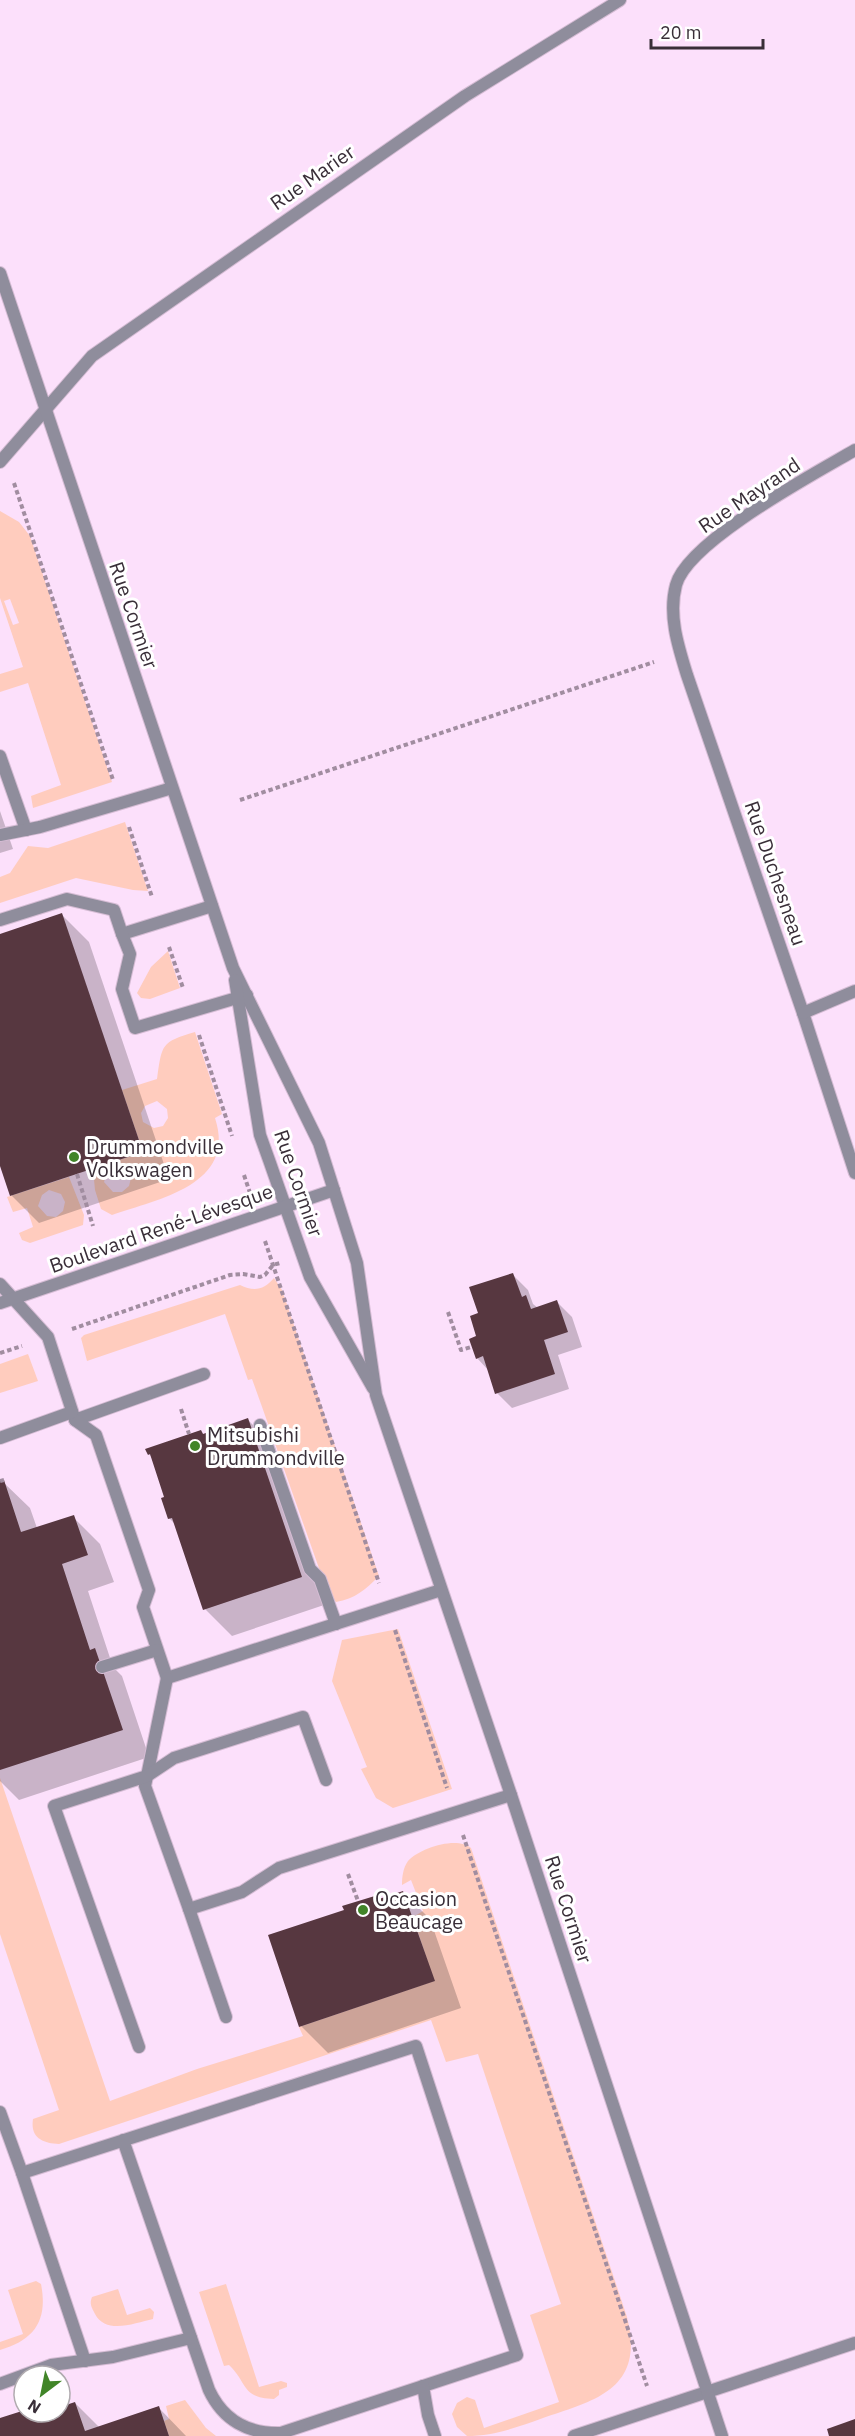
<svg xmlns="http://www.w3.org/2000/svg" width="855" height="2436" font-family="'IBM Plex Sans',sans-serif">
<rect width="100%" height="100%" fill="#fce0fb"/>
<g fill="#ffccbe" fill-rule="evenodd">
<path d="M0,511L19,522L30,536L112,782L33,808L31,796L61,785L28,683L0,692V674L23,667L0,598ZM10,599L19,623L13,625L4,601Z"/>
<path d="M125,822L148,891L133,890L76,878L0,903V877L10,873L28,846L48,848Z"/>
<path d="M168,951L180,988L150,999L141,998L137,993L151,967Z"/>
<path d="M195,1032L222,1114L215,1118C237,1185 158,1199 112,1215L101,1209L95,1190L93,1169L143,1152L122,1090L157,1079C162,1044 161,1042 195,1032ZM157,1101L167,1109L168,1118L163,1126L154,1128L143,1122L141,1113L145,1106ZM115,1166L124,1167L131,1178L129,1186L122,1192H113L104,1182L108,1169Z"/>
<path d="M69,1177L84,1215L83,1225L30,1243L22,1240L19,1233L33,1227L27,1208L13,1212L7,1197ZM49,1190L61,1194L65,1202L63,1211L56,1217L47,1216L38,1206L42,1195Z"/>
<path d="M274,1278L282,1290L379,1576C366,1589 355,1599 336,1602L330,1595L320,1571L261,1404L252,1379L248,1380L225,1314L87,1361L81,1338L84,1335L240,1285C254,1292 264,1290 274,1278Z"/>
<path d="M28,1354L38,1381L0,1393V1364Z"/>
<path d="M398,1629L452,1789L393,1808L376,1798L361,1769L367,1767L332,1681L342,1640Z"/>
<path d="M0,1778L110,2101L197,2069L303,2036L299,2027L434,1981L413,1917L423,1911L411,1880L402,1885C402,1877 403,1868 408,1861C420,1848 457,1836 471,1848L627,2317C645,2388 598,2400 543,2418C518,2427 494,2436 467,2436L457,2427L452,2414L457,2403L467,2397L475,2400L484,2428L559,2402L530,2315L561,2304L478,2054L446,2062L431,2020L59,2144C43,2143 30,2138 33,2119L59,2110L0,1934Z"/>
<path d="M36,2281L41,2284C48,2320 35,2340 0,2350V2342L23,2334L8,2290Z"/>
<path d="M226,2284L259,2387L281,2381L287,2383V2387L279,2390V2395L274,2399C241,2398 248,2383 229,2365L224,2366L199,2292Z"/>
<path d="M118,2289L127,2315L150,2308L154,2312L153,2319C135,2323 106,2335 95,2314C92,2308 89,2304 92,2297Z"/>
<path d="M185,2400L206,2428L216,2436H169L164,2421L169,2419L166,2406Z"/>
</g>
<g fill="#0003">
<path d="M0,811L13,849L0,853Z"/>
<path d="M62,915L89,942L169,1179L39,1223L12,1196L0,1161V935Z"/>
<path d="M513,1275L528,1290L533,1304L538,1308L557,1302L572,1317L582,1347L558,1355L569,1389L512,1408L497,1393L489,1371L477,1358L480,1314Z"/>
<path d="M248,1420L275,1447L327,1604L232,1636L205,1609L176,1525L169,1518L166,1498L153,1459L149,1454L201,1432L204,1435Z"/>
<path d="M3,1482L30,1508L37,1528L73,1517L100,1544L114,1582L88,1591L113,1667L122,1676L149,1757L19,1800L0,1781V1483Z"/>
<path d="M403,1892L430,1919L461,2008L328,2053L301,2026L346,1911L377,1896L381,1900Z"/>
<path d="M75,2403L99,2427L158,2407L186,2436H0V2420L32,2418L49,2412H60V2408Z"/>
</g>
<g fill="#573740">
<path d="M62,913L143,1152L10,1196L0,1166V934Z"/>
<path d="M513,1273L522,1297L526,1295L531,1309L557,1300L568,1332L544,1340L555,1374L495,1394L483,1356L476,1359L469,1339L476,1336L470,1316L478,1313L469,1287Z"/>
<path d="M248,1418L302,1577L203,1610L172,1518L168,1519L161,1498L164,1497L150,1454L148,1455L145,1449L201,1430L203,1434Z"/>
<path d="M4,1480L21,1532L74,1515L88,1555L62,1564L90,1650L95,1648L123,1730L0,1770V1481Z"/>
<path d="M403,1891L435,1981L299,2027L268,1935L344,1910L342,1906L378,1895L379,1899Z"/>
<path d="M75,2402L85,2431L159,2406L169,2436H0V2418L22,2411L32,2416L45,2412H60V2407Z"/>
<path d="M855,2419V2436H829L827,2429Z"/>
</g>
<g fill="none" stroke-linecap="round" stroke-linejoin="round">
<g stroke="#d5bcd4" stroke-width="14">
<g id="service">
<path d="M0,756L26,830"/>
<path d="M0,835L40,827L172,788"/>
<path d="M0,920L67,899L114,910L122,934L212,906"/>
<path d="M122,934L130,954L122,989L135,1028L247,995"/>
<path d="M0,1284L48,1337L75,1420L204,1374"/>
<path d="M75,1420L96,1435L149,1590L143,1607L167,1678L441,1590"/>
<path d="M260,1425L310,1569L320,1579L336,1624"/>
<path d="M0,1438L72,1412"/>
<path d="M102,1667L157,1650"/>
<path d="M167,1678L145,1786L189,1909L242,1892L279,1868L511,1795"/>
<path d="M189,1909L226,2017"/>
<path d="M139,2047L54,1806L147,1776L174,1758L303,1717L326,1780"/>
<path d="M0,2112L22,2173C153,2131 284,2088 416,2046L517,2355L281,2433C248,2434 223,2420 209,2390L123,2140"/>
<path d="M22,2173L85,2361"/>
<path d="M0,2384L51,2365L113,2357L191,2338"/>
<path d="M423,2386L428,2415L435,2436"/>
<path d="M574,2436L707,2392"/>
</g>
</g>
<g stroke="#d5bcd4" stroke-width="14">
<g id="minor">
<path d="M855,450C814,474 688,541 676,585C668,615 678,646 687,675L803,1013L855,1173"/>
<path d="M0,462L92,356L465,96L620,0"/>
<path d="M803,1013L855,991"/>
<path d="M707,2392L855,2343"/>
</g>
</g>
<g stroke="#d5bcd4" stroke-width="14">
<g id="tertiary">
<path d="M0,273L233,968L319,1143L357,1263L376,1395L511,1795L722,2436"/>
<path d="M235,980L260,1135L269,1160L310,1277L373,1388"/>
<path d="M0,1303L334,1190"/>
</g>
</g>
<g stroke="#a18da0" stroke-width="4" stroke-dasharray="4.5 3" stroke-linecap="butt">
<path d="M14,483L113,780"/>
<path d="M240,800L654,662"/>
<path d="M129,827L152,897"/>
<path d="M169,947L183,988"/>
<path d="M199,1035L232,1136"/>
<path d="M77,1174L93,1226"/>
<path d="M244,1175L250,1193"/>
<path d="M265,1241L379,1583"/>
<path d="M448,1312L461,1350L471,1347"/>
<path d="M72,1329L230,1275L243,1274L260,1277L265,1275L273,1265L280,1263"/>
<path d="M0,1353L22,1346"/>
<path d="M181,1409L189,1434"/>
<path d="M0,1481L4,1480"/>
<path d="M395,1630L447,1788"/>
<path d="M463,1835L647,2386"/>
<path d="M348,1874L358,1901"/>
</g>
<use href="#service" stroke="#8f8d9c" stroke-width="12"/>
<use href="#minor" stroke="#8f8d9c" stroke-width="12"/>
<use href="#tertiary" stroke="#8f8d9c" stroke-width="12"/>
</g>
<g fill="#418528" stroke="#fff" stroke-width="2">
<circle cx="74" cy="1157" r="6"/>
<circle cx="195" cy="1446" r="6"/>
<circle cx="363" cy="1910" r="6"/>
</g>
<g text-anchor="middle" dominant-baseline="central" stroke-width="6" stroke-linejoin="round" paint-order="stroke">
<g font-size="20" fill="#392e38" stroke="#fff">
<text transform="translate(312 177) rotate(-35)">Rue Marier</text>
<text transform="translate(749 495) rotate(-34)">Rue Mayrand</text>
<text transform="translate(134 615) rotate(71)">Rue Cormier</text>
<text transform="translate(776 873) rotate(71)">Rue Duchesneau</text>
<text transform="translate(299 1183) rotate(71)">Rue Cormier</text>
<text transform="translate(161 1228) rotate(-19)">Boulevard René-Lévesque</text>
<text transform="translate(569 1909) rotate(72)">Rue Cormier</text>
</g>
<g font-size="20" fill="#392e38" stroke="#fff" text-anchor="start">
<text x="86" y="1146">Drummondville<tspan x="86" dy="23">Volkswagen</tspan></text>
<text x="207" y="1434">Mitsubishi<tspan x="207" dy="23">Drummondville</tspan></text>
<text x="375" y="1898">Occasion<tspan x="375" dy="23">Beaucage</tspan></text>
</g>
</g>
<g transform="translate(42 2394) rotate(212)"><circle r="28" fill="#ffffff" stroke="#b0abaf" stroke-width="1.5"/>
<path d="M0-4.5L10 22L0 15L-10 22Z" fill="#418528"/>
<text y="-9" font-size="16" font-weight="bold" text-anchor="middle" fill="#392e38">N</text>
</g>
<path d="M651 39v9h112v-9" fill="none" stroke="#392e38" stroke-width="3"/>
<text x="660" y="39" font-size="18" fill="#392e38" stroke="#ffffff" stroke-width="4.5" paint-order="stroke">20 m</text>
</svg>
